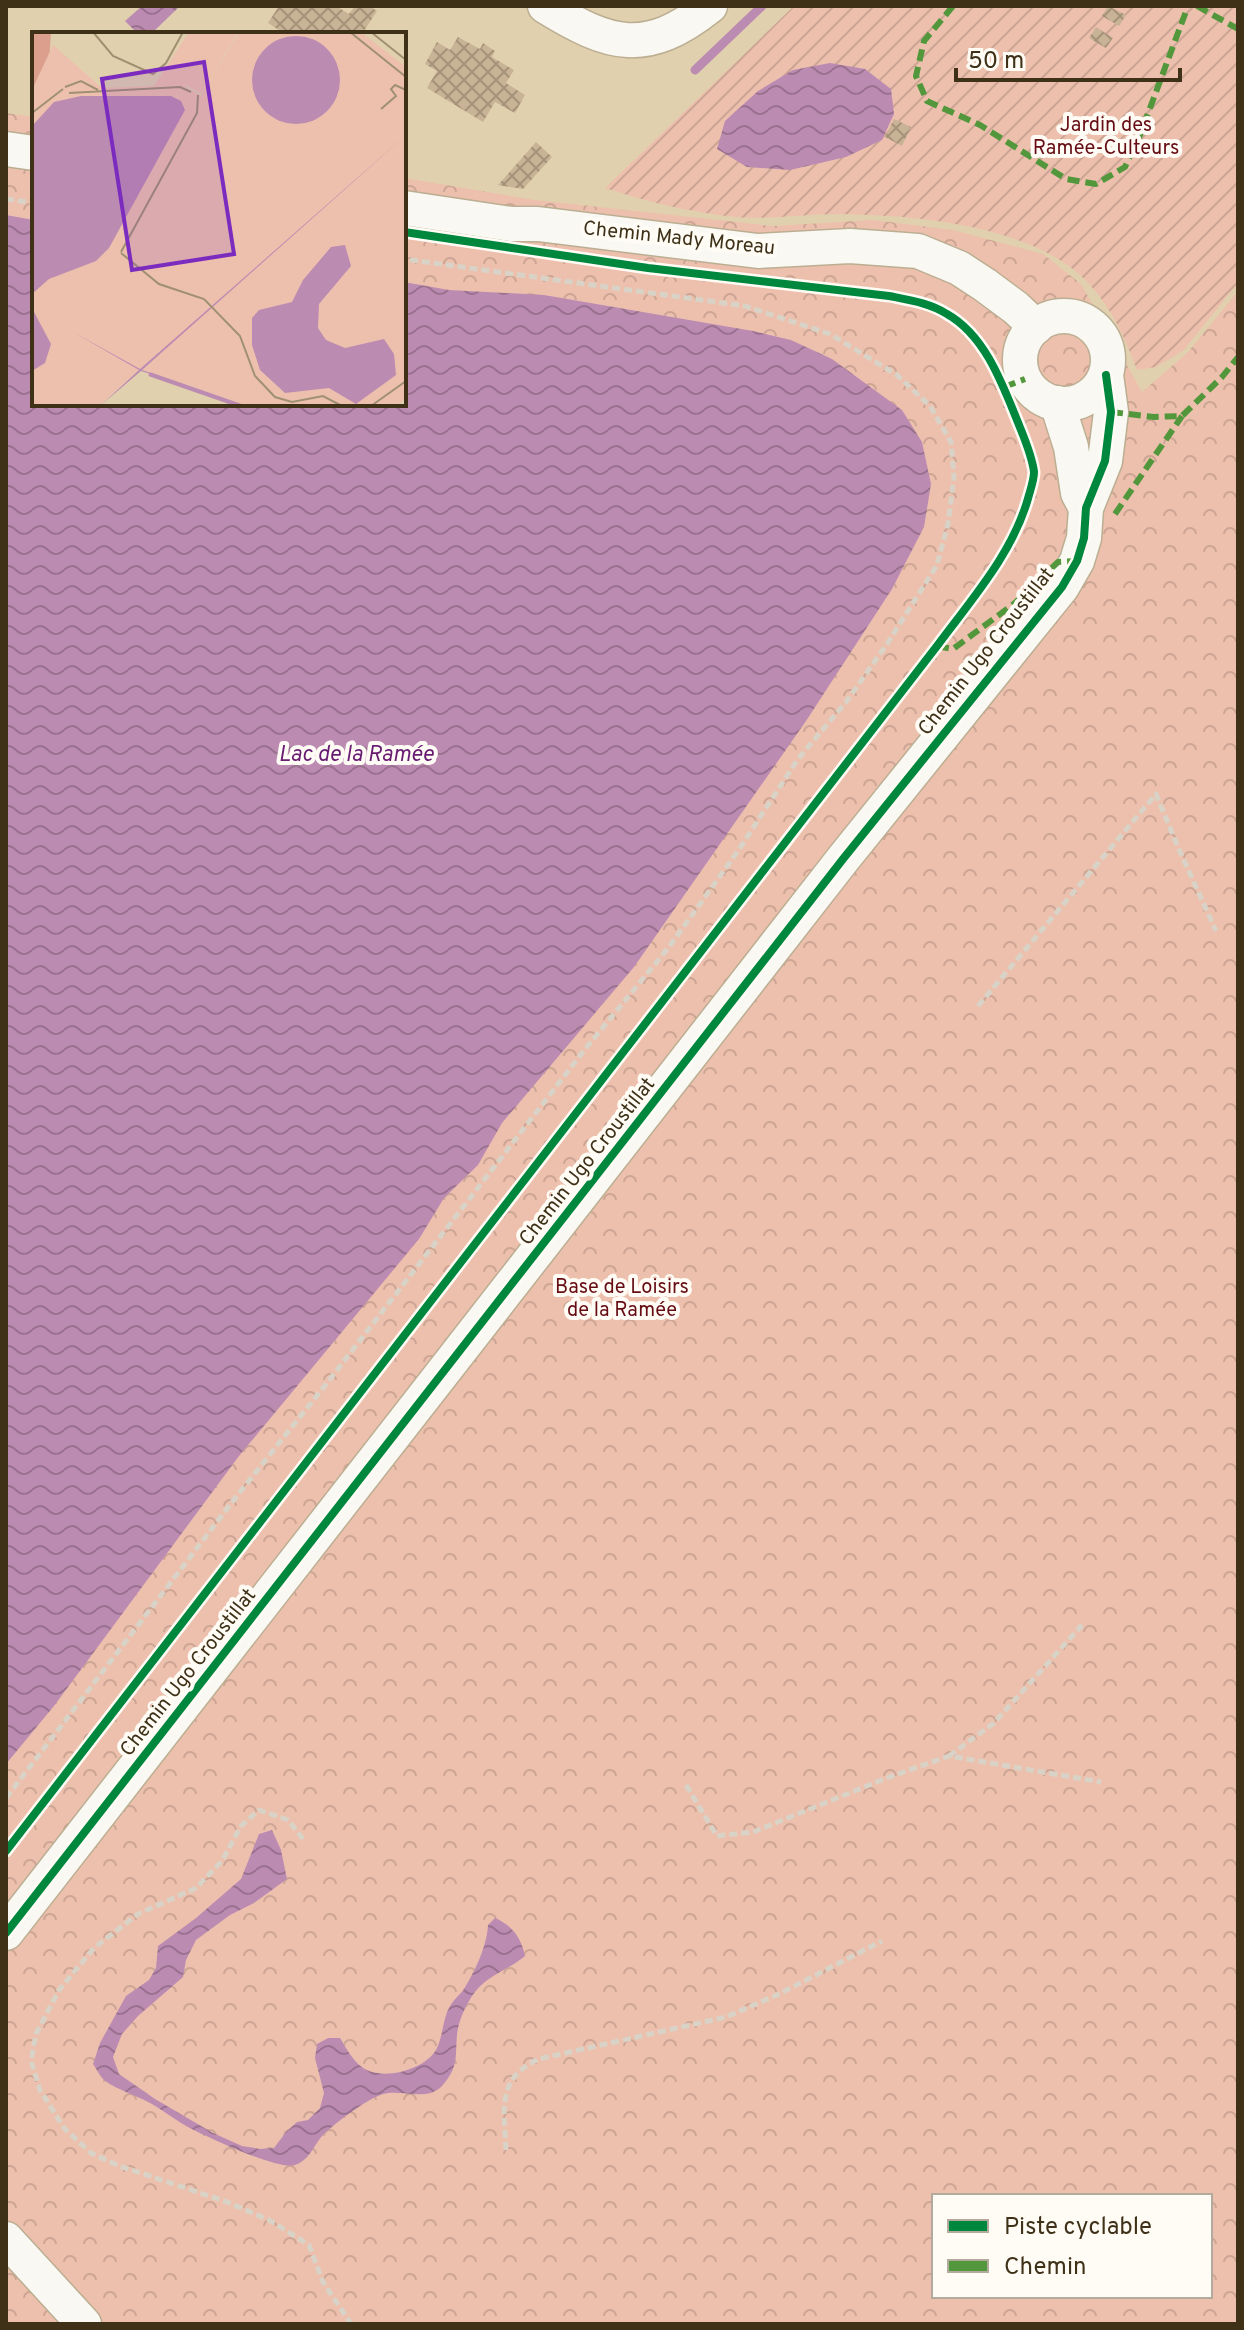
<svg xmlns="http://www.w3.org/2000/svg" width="1244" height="2330" font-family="Overpass,sans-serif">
<defs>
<pattern id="park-crowns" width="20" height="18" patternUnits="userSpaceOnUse" patternTransform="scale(2)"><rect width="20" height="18" fill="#edc0ad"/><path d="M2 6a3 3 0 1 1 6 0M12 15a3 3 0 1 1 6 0" fill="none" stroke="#cca594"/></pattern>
<pattern id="garden-furrows" width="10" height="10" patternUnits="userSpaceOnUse" patternTransform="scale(2)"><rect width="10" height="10" fill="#edc0ad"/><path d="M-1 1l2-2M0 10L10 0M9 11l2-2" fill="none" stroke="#cca594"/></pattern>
<pattern id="water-waves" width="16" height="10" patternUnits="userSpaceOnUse" patternTransform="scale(2)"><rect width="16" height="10" fill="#bc8bb2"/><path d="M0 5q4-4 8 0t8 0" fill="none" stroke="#9a7290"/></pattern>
<pattern id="building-cross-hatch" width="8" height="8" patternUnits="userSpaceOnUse" patternTransform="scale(2)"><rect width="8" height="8" fill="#c9b396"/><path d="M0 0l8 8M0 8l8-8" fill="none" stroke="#a59279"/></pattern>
</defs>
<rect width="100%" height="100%" fill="#e1d0ae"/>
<path fill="url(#park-crowns)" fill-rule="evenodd" d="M6,113L34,117V404H404V178L535,200L773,226L873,220L953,230L1043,254L1081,284L1142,392L1188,352L1238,291V2324H6ZM934,2196H1210V2296H934Z"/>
<path fill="url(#garden-furrows)" d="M794,6H1238V283L1183,351L1156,367L1137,370C1126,340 1112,309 1090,285C1037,225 914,215 839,214C804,214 770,220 735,217C690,212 647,202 605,188Z"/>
<g fill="url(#water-waves)">
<path d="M142,6H180L151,34H138L125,21Z"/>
<path d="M830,63L865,69L891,89L894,114L882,140L846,157L790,170L747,167L717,149L725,121L758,91L793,70Z"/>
<path d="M6,215L34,220V404H404V282L449,290L544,295L753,331L791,340L832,359L902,410L922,442L931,484L924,527L892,589L806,721L634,967L502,1123L478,1165L444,1198L419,1239L239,1456L54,1706L6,1764Z"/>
<path d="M272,1830L281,1850L287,1879L254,1903L230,1915L196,1940L186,1960L183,1977L138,2016L122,2034L113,2057L119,2074L155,2099L213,2133L242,2146L260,2149L274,2148L286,2132L297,2122L308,2120L320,2108L324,2093L315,2058L317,2044L328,2038H340C346,2048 353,2061 363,2068C383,2081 424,2070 436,2050C444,2035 442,2017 452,2003C455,1998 461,1994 464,1989C475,1971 487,1946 488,1925L495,1918C513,1926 521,1938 525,1956C507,1971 486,1975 472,1996C465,2007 458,2022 457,2035C455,2057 459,2067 442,2086C427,2102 402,2089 383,2094C367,2099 335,2123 323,2135C313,2146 310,2160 295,2165C279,2171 205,2136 188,2127C173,2119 161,2108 146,2101C135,2095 111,2087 103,2079C99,2075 96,2068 93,2064L100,2043L126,1996L149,1980L156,1968L158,1946L196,1918L241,1879L259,1834Z"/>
</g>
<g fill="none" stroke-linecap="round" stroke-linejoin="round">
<path stroke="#bc8bb2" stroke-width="9" d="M695,70L762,6"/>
</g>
<g fill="url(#building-cross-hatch)">
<path d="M279,6H336L349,14L355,6H369L377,11L362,34H285L268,23Z"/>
<path d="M1108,6L1126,15L1119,26L1102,16Z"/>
<path d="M1096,27L1113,38L1106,48L1089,38Z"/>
<path d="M458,37L480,49L483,43L495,51L492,57L514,70L506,83L525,95L515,113L495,102L483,122L427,88L437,71L425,64L437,42L450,50Z"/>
<path d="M894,119L911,127L902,146L885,137Z"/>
<path d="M536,142L552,157L523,189L498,185Z"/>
</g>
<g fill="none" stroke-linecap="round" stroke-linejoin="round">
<g stroke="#bbae92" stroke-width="37">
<g id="minor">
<path d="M545,6C610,46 646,57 710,6"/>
<path d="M6,149L34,153"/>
<path d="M404,208L511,224H538L758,251L850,246L918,251L959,268L985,285L1016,308L1036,327"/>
<circle cx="1064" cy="360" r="44"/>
<path d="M1057,403L1071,447L1078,493L1086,508"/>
<path d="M6,1933L843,859L1062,587L1077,561L1084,538L1086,508L1105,461L1111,412L1106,375"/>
<path d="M6,2239L84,2324"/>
</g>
</g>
<g stroke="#d8d2c7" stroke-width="5" stroke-dasharray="8 4" stroke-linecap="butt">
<path d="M6,199L34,203"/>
<path d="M978,1006L1156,794L1177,845L1216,931"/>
<path d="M949,1756L994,1723L1082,1625"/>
<path d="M686,1785L717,1836L753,1832L884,1779L949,1756L1101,1782"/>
<path d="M6,1798L236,1497L327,1383L586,1048L669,947L738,851L798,759L846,702L887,644L937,565L948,524L954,477L951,442L930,406L897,375L830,334L745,306L404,259"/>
<path d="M303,1839L288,1820L259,1810L241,1826L222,1861L196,1888L138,1914L94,1948L59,1990L36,2034L31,2061L40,2090L64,2128L91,2153L117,2165L227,2202L269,2220L309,2245L323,2282L351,2324"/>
<path d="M506,2150C504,2110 496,2078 539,2059L726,2017L777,1995L882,1941"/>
</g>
<use href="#minor" stroke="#faf8f3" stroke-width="34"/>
<g stroke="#52973b" stroke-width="6" stroke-dasharray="12 6" stroke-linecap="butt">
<path d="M953,6L924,41L916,76L927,101L980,125L1066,179L1096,184L1125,167L1140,135L1188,6"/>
<path d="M1197,6L1238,29"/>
<path d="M1004,387L1025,379"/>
<path d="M1111,412L1154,417L1182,416L1222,377L1238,357"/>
<path d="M1115,514L1182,416"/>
<path d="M937,646L953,649L1015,603L1058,562L1077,561"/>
</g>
<g stroke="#fffcf6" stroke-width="13">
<g id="cycleway">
<path d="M6,1851L937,646C971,600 1014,552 1029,495C1031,488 1034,479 1034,472C1032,456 1025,440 1019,425C1003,386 986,336 947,314C930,303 909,300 889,296L648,268L404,232"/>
<path d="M6,1933L843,859L1062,587L1077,561L1084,538L1086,508L1105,461L1111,412L1106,375"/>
</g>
</g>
<use href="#cycleway" stroke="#00873e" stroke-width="8"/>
</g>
<g text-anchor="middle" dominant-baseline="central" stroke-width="8" stroke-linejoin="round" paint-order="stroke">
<g font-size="20" fill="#660c13" stroke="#fffcf6">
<text x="1106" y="126">Jardin des<tspan x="1106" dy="23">Ramée-Culteurs</tspan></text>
<text x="622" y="1288">Base de Loisirs<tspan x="622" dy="23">de la Ramée</tspan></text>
</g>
<g font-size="20" fill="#3e3118" stroke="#fffcf6">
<text transform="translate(679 239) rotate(6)">Chemin Mady Moreau</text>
<text transform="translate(987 652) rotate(-52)">Chemin Ugo Croustillat</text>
<text transform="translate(588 1162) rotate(-52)">Chemin Ugo Croustillat</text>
<text transform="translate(189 1673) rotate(-52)">Chemin Ugo Croustillat</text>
</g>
<g font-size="22" font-style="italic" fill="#691c72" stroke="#fffcf6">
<text x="356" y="755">Lac de la Ramée</text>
</g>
</g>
<g transform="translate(32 32)">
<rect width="374" height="374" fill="#e1d0ae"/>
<path d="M0,0H19L17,31L0,70Z" fill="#dc9f8d"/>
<path d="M207,0H329L374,35V366L364,374H216L108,337L67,374H0V58L21,13L70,56L151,53L169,64Z" fill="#edc0ad"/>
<path d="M157,0H206L170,62L154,53L122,54Z" fill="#edc0ad"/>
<path d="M220 48a44 44 0 1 1 88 0a44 44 0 1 1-88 0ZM49,64H139L149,69L153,78L77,216L64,229L17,247L0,262V94L22,70ZM374,103L110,338L214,374L109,339L68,374L107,338L41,300L108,337ZM313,213L319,234L287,272L286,296L294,308L313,316L352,307L362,322L364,343L324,372L297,356L253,361L228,338L220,313V286L227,278L260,270L271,248L299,215ZM0,276L19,312L13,331L0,339Z" fill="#bc8bb2"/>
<path fill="none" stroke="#bc8bb2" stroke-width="4" d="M117,342L209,374"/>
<path fill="none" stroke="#a09072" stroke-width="2" d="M61,0L81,24L121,42L134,31L151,0M318,0L374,45M339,0L374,28M33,55L49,49L66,58M37,61L148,55L159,60M349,77L364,64L359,57L363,53L374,58M0,81L31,57M89,220L165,81L166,63M89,221L127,252L172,267L208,304L223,344L243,365L260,370L291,364L310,374M339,374L374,349"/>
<path fill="#7b2cbf" fill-opacity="0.15" stroke="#7b2cbf" stroke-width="4" d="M172,30L202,222L100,238L70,47Z"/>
<rect width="374" height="374" fill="none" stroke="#3e3118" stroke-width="4"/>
</g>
<rect width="1244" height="2330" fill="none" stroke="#3e3118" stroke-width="16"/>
<rect x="932" y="2194" width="280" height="104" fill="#fffcf6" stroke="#b2ab9d" stroke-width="2"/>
<rect x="948" y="2220" width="40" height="12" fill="#00873e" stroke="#b2ab9d" stroke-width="2"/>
<text x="1004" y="2234" font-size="24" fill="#3e3118">Piste cyclable</text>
<rect x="948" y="2260" width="40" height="12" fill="#52973b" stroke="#b2ab9d" stroke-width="2"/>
<text x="1004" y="2274" font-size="24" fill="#3e3118">Chemin</text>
<path d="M956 68v12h224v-12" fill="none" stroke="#3e3118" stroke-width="4"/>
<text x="968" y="68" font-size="24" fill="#3e3118" stroke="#fffcf6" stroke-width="6" paint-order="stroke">50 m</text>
</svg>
